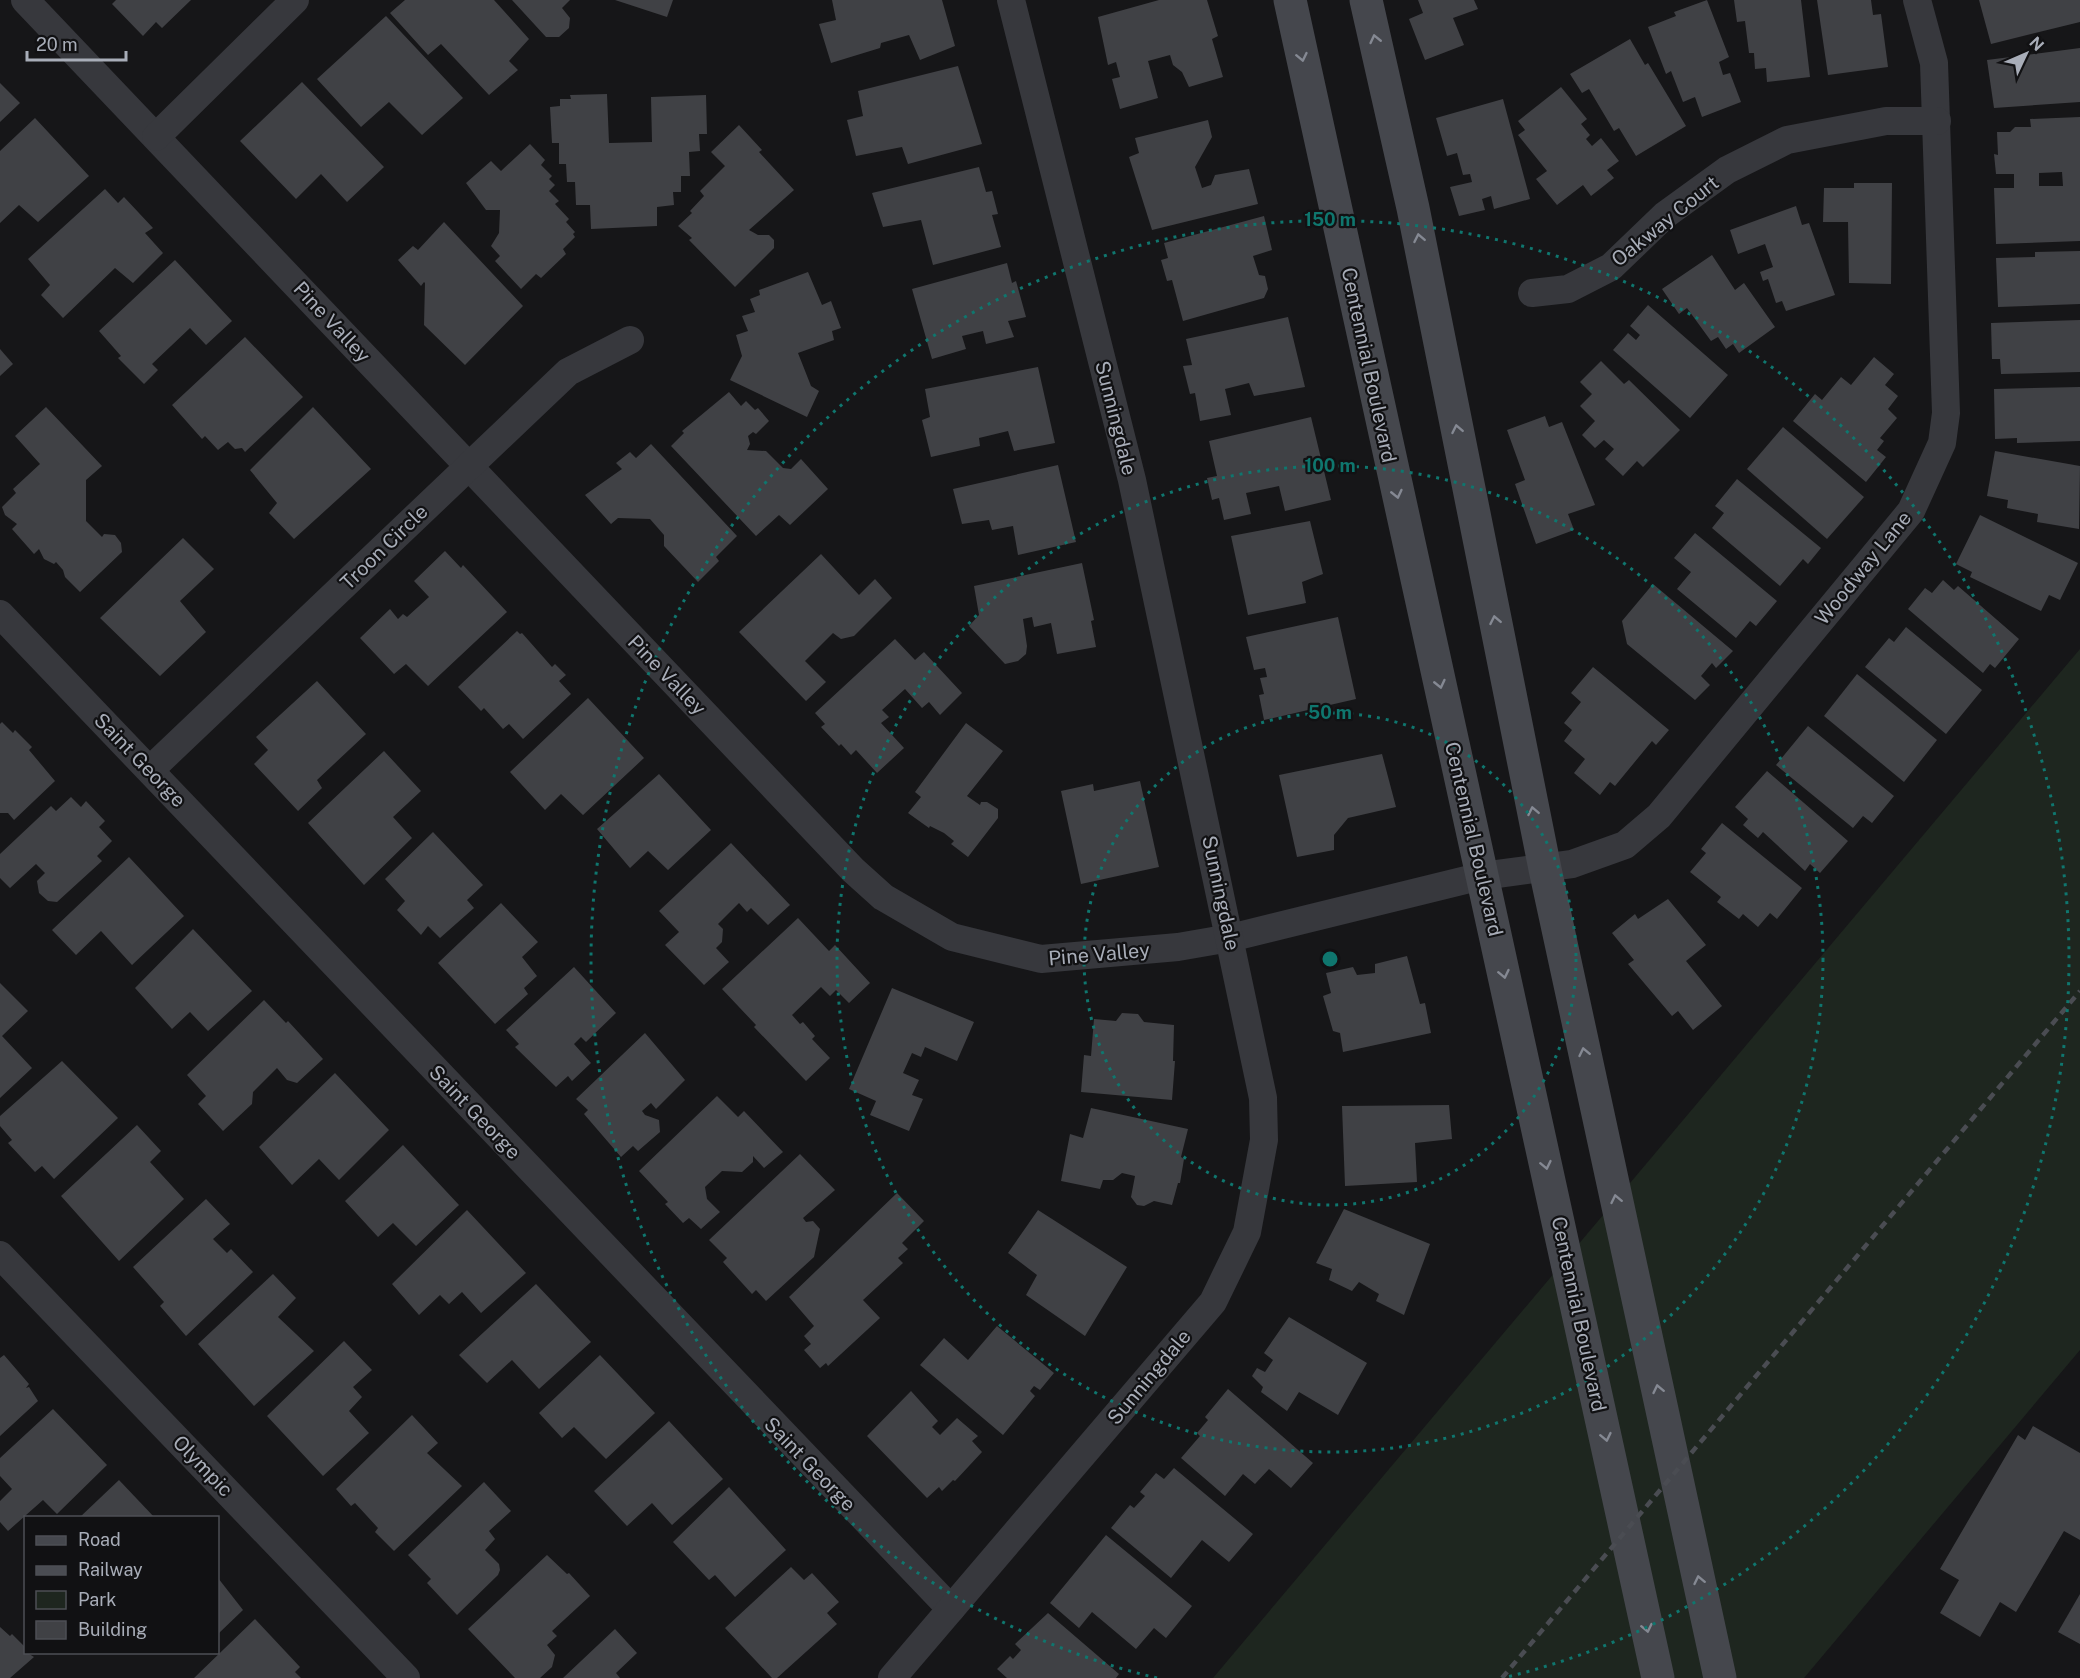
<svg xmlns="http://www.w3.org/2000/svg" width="2080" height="1678" font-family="'Public Sans',sans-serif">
<rect width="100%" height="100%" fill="#161618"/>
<path fill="#1e261f" d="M2080,649V1350L1804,1678H1213Z"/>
<g fill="#404145" fill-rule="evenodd">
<path d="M116,0H191L162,28L156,22L143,36L112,4Z"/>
<path d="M405,0H494L529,39L509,61L518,70L489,95L441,44L428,55L390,13Z"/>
<path d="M512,0H570L562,8L570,18L569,28L559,37H546Z"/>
<path d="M615,0H673L667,17Z"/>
<path d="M832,0H942L955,46L920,60L909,35L881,43L880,48L831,63L819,24L836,20Z"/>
<path d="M1159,0H1207L1218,36L1212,39L1223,77L1189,87L1182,72L1173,65L1170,55L1148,61L1158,98L1120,109L1112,79L1120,77L1116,62L1108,65L1098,17Z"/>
<path d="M1418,0H1474L1478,9L1453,18L1464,45L1425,60L1409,19L1423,13Z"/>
<path d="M1707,0L1729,57L1719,62L1723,75L1730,73L1741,102L1702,117L1695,97L1683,102L1671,71L1666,74L1648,27L1676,16L1674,12Z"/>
<path d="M1734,0H1801L1810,77L1767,82L1766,68L1755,69L1754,53H1749L1745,21L1737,22Z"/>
<path d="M1817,0H1871L1873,15L1881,14L1888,67L1828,75Z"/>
<path d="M1979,0H2080V22L1991,44Z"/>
<path d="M386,16L463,98L422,135L389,102L361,127L317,79Z"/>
<path d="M1630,39L1645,65L1648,63L1686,126L1636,156L1619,128L1614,131L1589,89L1582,93L1570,74Z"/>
<path d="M2080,48V102L1994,108L1987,60Z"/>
<path d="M958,66L982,144L908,164L902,147L856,156L847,120L863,116L858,91Z"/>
<path d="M302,82L384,167L347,202L321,174L296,199L240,141Z"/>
<path d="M0,83L20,103L0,122Z"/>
<path d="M1561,87L1587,119L1581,124L1590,135L1586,139L1592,146L1601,138L1619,161L1607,170L1614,178L1591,196L1583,185L1557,205L1536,179L1547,171L1518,135L1525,130L1518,121Z"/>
<path d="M607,94L609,143L652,142L651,97L706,95L707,134H699L700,151L689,152L690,176H681V192H673L674,205L657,207V226L591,229L590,205H576L575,182H567L566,164H559V143H552L550,107L560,106V99H571L570,95Z"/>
<path d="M1503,99L1530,199L1494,209L1491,196L1482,199L1485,210L1459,216L1450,187L1472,182L1470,174L1463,175L1457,153L1447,156L1436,118Z"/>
<path d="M2080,117V241L1996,244L1994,188H2014V174H1996L1994,154L1998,155L1997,132H2010L2015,127H2031L2030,119ZM2062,172L2063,186H2039V173Z"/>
<path d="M35,118L89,176L38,222L19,205L0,223V151Z"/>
<path d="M1208,120L1212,137L1195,167L1202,188L1211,185L1215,175L1249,169L1258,204L1152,230L1129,157L1139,153L1135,138Z"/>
<path d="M739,125L762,150L759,152L794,190L749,230L758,235H769L774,240V248L735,287L689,240L692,238L678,226L692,213L690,211L704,196L700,191L725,166L711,152Z"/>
<path d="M530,144L545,160L541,165L552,176L549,179L555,185L549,191L559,201L555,204L569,219L566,222L575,232L573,234L575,237L563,249L566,254L541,278L536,274L521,289L495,261L500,256L491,246L499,233L500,210H486L466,183L491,161L501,171Z"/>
<path d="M979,167L986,192L992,191L998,214L992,215L1001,247L933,265L921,220L883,227L872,193Z"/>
<path d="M1854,183H1892L1891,284L1849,283L1848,222H1823L1824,188H1854Z"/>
<path d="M105,189L118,203L124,197L153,228L145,233L163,253L133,283L115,268L63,318L41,295L50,285L28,259Z"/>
<path d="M1796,206L1802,225L1809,223L1835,295L1786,311L1782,301L1776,303L1768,279L1763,281L1760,272L1773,267L1765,244L1738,254L1730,230Z"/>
<path d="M1264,216L1272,250L1253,256L1259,275L1265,276L1268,289L1264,298L1183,321L1172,280L1167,281L1161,260L1168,258L1164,243Z"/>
<path d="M444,222L523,306L465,365L424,325L425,283L424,282L421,286L398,260L413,246L418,250Z"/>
<path d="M2080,251V304L1998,307L1996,258L2035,257V252Z"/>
<path d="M1712,255L1735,290L1744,283L1775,327L1739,353L1733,344L1726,349L1718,337L1711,341L1687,308L1679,314L1662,289Z"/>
<path d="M175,260L232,321L206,345L190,328L152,364L158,370L144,384L118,358L121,356L99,331Z"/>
<path d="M1007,263L1012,283L1016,281L1026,317L1008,321L1014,337L986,344L983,331L962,336L966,349L932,359L912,289Z"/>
<path d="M808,272L822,305L831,301L841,328L832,331L834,340L798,353L811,386L819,391L807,417L730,380L742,356L736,335L748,331L742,316L755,312L750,299L760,295L759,290Z"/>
<path d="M1648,305L1728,375L1690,418L1613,350L1628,333L1636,340L1640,335L1630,326Z"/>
<path d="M1288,317L1305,387L1254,396L1249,383L1225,389L1231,415L1200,421L1195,393L1190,394L1183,366L1192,365L1186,339Z"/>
<path d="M2080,320V372L2001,374L2000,359H1992L1991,323Z"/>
<path d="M245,337L303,397L245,452L242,448L235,449L228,442L218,450L205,436L202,439L172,405Z"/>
<path d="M0,349L13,364L0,376Z"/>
<path d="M1874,357L1894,374L1885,385L1898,396L1888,409L1897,418L1880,438L1884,441L1877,450L1886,457L1866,482L1793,421L1815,394L1822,400L1841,377L1851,385Z"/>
<path d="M1601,361L1624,384L1629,380L1680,430L1643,467L1637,461L1623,476L1605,459L1614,449L1604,440L1595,448L1582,435L1595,421L1580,406L1592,394L1580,382Z"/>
<path d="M1038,367L1055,443L1014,451L1008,431L979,438L980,446L931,457L922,420L930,417L925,389Z"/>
<path d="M2080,387V441L2017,443V438L1995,439L1994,389Z"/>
<path d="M729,392L741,406L746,401L755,410L758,408L769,421L756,434L753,432L748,436L750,444L747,450L766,451L783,468L791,469L801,459L828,489L790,525L779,515L756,536L671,446L684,433L682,431Z"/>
<path d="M46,407L102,466L86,480V521L102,537L104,534L115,535L121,543L122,552L80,592L65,577L63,570L56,562L54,564L44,559L39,549L34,554L12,529L17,524L5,515L2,507L16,493L13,489L40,464L15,436Z"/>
<path d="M313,407L371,469L294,539L269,513L277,503L250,470Z"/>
<path d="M1545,416L1549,427L1562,422L1595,505L1568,514L1574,530L1536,544L1515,484L1525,480L1507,430Z"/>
<path d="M1311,417L1331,500L1285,511L1279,486L1246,493L1251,514L1224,520L1219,498L1212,500L1207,478L1217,476L1209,441Z"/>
<path d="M1783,427L1864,497L1827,539L1747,469Z"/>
<path d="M651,444L737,536L716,557L719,561L698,582L664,546V535L650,519L618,518L611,524L585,495L622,469L616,463L630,452L636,458Z"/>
<path d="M1995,451L2080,466L2079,529L2037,522L2038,514L2007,508L2008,500L1987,496Z"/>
<path d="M1058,465L1076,542L1018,555L1013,526L992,530L989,520L962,524L953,489Z"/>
<path d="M1737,479L1821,548L1808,564L1803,559L1780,586L1712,528L1724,513L1715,506Z"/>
<path d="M1980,515L2078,563L2060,600L2049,595L2041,611L1970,577L1972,572L1956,564Z"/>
<path d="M1310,521L1323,574L1302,582L1306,603L1248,615L1231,536Z"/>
<path d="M1695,533L1777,601L1756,626L1750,621L1736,638L1677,589L1691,572L1674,558Z"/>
<path d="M183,538L214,569L180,601L206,632L160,676L100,618Z"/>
<path d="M445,551L461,568L463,565L507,612L428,686L406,664L394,674L360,638L390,609L398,619L403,614L407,617L429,597L414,581Z"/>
<path d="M821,554L859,595L875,579L892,598L854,636L841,639L833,633L805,661L826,682L806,701L739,632Z"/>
<path d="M1082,563L1094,620L1091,621L1096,647L1057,654L1051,623L1034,627L1032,617L1023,619L1027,646L1026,654L1018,661L1005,664L969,626L979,615L974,586Z"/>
<path d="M1943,580L1954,590L1958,586L2019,639L1995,668L1990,664L1983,673L1908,609L1925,588L1932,593Z"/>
<path d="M1653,584L1733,651L1716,668L1712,663L1701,676L1710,685L1695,700L1627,644L1622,621Z"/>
<path d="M1338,617L1356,699L1264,720L1259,695L1264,694L1260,678L1267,677L1265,668L1254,670L1246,637Z"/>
<path d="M1906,627L1982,690L1946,734L1865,667L1889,638L1894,642Z"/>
<path d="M517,631L520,634L522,633L552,667L555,664L566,675L559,681L571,694L523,739L509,724L503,729L484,708L481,711L458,687Z"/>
<path d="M895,639L915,660L924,652L962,693L940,715L929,702L922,708L905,689L882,710L889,717L881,723L904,748L877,773L856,750L851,755L841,744L839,746L821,727L825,724L815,713Z"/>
<path d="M1593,667L1669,730L1656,745L1652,741L1615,786L1610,782L1600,795L1574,773L1585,759L1564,741L1572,730L1564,723L1581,702L1571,693Z"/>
<path d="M1857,674L1937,740L1904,782L1824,716Z"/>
<path d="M317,681L366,734L317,780L322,788L298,811L254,764L268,750L256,737Z"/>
<path d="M588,698L644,758L583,815L561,794L545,810L510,772Z"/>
<path d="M2,722L13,733L15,730L32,747L29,750L55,781L14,820L8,813H0V724Z"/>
<path d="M966,723L1003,751L967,796L980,805L981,802H987L998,809V818L968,857L951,844L954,841L944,833L930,826L929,828L908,813L921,797L915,792Z"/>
<path d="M1808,726L1894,796L1872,823L1863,816L1853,828L1776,765Z"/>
<path d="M384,751L421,791L393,817L412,838L364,885L308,823Z"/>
<path d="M1382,754L1396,807L1348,818L1334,835V850L1297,857L1279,775Z"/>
<path d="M1767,771L1848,841L1820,873L1810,864L1805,871L1763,832L1758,838L1743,825L1748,819L1735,807Z"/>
<path d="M659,774L711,830L668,870L648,851L630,868L597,829Z"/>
<path d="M1140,781L1159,867L1081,884L1061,791L1093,784L1094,791Z"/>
<path d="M71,797L81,807L86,801L105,821L99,827L112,841L97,856L102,861L57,902L48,901L39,893L37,881L45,873L36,864L10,888L0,878V854L51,806L56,811Z"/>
<path d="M1722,823L1802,888L1777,919L1770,913L1758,927L1743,914L1739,919L1717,902L1721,897L1690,872L1706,853L1701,849Z"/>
<path d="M433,832L483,885L467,900L474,908L440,938L428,926L421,935L397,910L405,901L385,879Z"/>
<path d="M731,843L790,905L768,925L751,908L747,912L739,903L718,924L723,929L722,942L716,948L729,962L704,985L665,945L679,932L659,911Z"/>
<path d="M129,857L184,916L132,965L101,931L76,955L52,930Z"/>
<path d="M1668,899L1706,945L1686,961L1722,1006L1693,1030L1678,1011L1672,1016L1628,964L1634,960L1612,933L1635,914L1638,919Z"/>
<path d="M501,903L538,942L522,957L537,976L524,988L528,994L495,1024L438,963Z"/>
<path d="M798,918L829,951L835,945L870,983L849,1003L836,990L830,996L821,987L792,1015L800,1024L803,1022L815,1036L812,1039L830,1058L806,1081L754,1027L756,1025L722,989Z"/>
<path d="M193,929L252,991L208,1031L190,1012L172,1029L135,988Z"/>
<path d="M1407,956L1420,1004L1425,1003L1431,1033L1343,1052L1340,1033L1333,1031L1323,996L1331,993L1326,973L1353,967L1357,975L1375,973V964Z"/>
<path d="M574,967L616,1013L586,1042L581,1037L574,1044L591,1063L572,1081L568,1076L556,1087L515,1047L519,1044L506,1030Z"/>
<path d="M0,983L28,1011L2,1036L32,1068L0,1098Z"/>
<path d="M892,988L974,1022L957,1061L925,1047L921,1057L912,1053L903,1073L919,1080L912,1095L923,1099L909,1131L870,1115L876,1101L849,1089Z"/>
<path d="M264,1000L286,1023L288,1021L323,1059L297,1083L287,1080L277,1068L253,1092L252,1104L223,1131L198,1104L206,1096L187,1075Z"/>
<path d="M1122,1013L1138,1014L1144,1022L1174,1025L1173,1061H1175L1172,1100L1081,1092L1084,1055L1091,1056L1094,1019L1116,1021Z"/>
<path d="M645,1033L685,1080L656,1109L651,1103L642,1111L645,1115L659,1120L660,1132L638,1151L633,1146L621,1157L584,1114L588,1110L576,1099Z"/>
<path d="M62,1061L118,1118L54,1179L42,1166L35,1172L8,1143L12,1140L0,1126V1116Z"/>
<path d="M335,1073L389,1130L339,1180L319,1159L292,1185L259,1147Z"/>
<path d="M717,1096L738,1117L744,1111L783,1152L764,1168L753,1156V1162L742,1172L722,1171L705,1187L707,1199L720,1212L701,1229L689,1218L683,1223L665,1204L668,1202L639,1171Z"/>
<path d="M1449,1105L1452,1139L1415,1143L1417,1182L1345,1186L1342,1106Z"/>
<path d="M1091,1108L1188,1129L1181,1157L1184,1159L1180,1183H1178L1172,1205L1154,1201L1144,1206L1137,1205L1131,1197L1135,1176L1122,1173L1113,1180H1103L1100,1189L1061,1181L1070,1134L1083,1138Z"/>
<path d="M137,1125L161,1151L150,1162L184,1199L119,1261L61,1196Z"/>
<path d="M403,1145L459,1205L416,1246L393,1223L378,1237L345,1201Z"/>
<path d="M800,1154L835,1190L803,1218L806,1222L813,1221L820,1229L814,1257L766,1301L756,1290L752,1294L723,1262L727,1258L709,1240Z"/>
<path d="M897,1193L924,1221L902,1243L908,1249L898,1258L903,1263L863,1300L880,1318L828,1366L826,1363L820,1368L804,1350L811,1344L804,1336L814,1326L789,1297Z"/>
<path d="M206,1199L230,1224L213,1239L227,1253L231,1249L253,1272L186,1336L160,1306L164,1302L133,1267Z"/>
<path d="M1344,1209L1430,1244L1404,1315L1376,1301L1379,1294L1359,1282L1352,1291L1329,1280L1332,1269L1316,1263Z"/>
<path d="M467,1210L526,1273L481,1313L462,1292L449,1304L440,1295L419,1315L392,1284Z"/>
<path d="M1038,1210L1127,1267L1085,1336L1026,1295L1037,1275L1008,1253Z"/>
<path d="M273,1274L296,1298L278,1317L314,1351L254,1406L198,1344Z"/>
<path d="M536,1284L591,1342L539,1389L512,1360L487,1383L459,1355Z"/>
<path d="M1289,1317L1367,1363L1338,1415L1299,1392L1287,1411L1261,1392L1263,1387L1252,1376L1257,1368L1265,1372L1273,1360L1264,1353Z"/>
<path d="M997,1326L1054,1373L1040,1390L1034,1386L1030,1391L1035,1396L1003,1435L920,1365L944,1338L968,1360Z"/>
<path d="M344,1341L372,1370L353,1387L362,1397L349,1411L369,1433L323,1476L267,1416Z"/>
<path d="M4,1355L29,1384L26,1388L29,1387L38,1401L0,1436V1358Z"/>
<path d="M600,1355L655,1413L606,1459L574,1427L562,1438L539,1413Z"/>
<path d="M1228,1389L1313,1463L1291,1488L1269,1469L1255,1484L1243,1474L1225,1496L1181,1458L1200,1436L1197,1433L1208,1420L1205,1417Z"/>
<path d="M911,1391L938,1421L932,1427L940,1435L957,1418L978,1436L972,1441L982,1452L955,1481L953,1480L942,1491L939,1487L927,1498L867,1436Z"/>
<path d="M53,1409L107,1465L57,1514L43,1500L8,1531L0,1522V1501L12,1489L0,1476V1458Z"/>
<path d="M412,1415L438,1443L427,1453L462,1486L394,1551L375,1532L378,1528L355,1503L351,1506L336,1489Z"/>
<path d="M669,1421L723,1479L672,1525L652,1503L627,1526L594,1491Z"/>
<path d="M2033,1426L2080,1453V1540L2064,1531L2016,1612L2000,1602L1980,1637L1940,1613L1959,1580L1940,1569L2018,1435L2025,1440Z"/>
<path d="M1174,1468L1253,1534L1229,1562L1202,1540L1171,1578L1111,1528L1130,1505L1134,1508L1145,1496L1140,1492L1156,1473L1164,1479Z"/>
<path d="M119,1480L155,1518H79Z"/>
<path d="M484,1482L511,1511L489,1531L495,1539L485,1550L499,1564L500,1570L498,1575L457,1615L427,1583L431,1579L408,1555Z"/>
<path d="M729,1487L786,1550L735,1597L715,1575L709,1580L673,1542Z"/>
<path d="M1106,1535L1192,1606L1166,1638L1154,1628L1136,1649L1092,1612L1079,1628L1050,1603Z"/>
<path d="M547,1555L567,1574L569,1573L590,1596L552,1631L557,1636L547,1645L555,1655L552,1667L540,1678H515L468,1629Z"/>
<path d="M791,1567L804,1580L812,1573L839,1602L827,1613L837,1624L777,1678H772L725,1628Z"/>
<path d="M218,1578L243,1610L218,1634Z"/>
<path d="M2080,1594V1644L2058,1632Z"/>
<path d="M1048,1613L1119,1674L1116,1678H1007L997,1669L1010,1656L1013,1659L1021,1650L1015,1644Z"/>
<path d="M255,1619L300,1667L295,1672L301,1678H194Z"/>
<path d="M0,1627L10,1636L12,1634L26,1648V1652L34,1657L10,1678H0Z"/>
<path d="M615,1629L637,1653L616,1673L620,1678H563Z"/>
</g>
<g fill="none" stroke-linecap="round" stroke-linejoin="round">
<g stroke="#37383d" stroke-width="28">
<path d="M25,0L853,870L883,897L952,937L1041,959L1178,947L1230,938L1482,876L1572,864L1625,845L1659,816L1911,511L1942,443L1946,413L1934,63L1917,0"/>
<path d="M156,137L295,0"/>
<path d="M1532,293L1568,289L1611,267L1665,215L1727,170L1787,140L1886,121H1937"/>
<path d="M0,614L951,1609"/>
<path d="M150,770L568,372L630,340"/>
<path d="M0,1255L406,1678"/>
<path d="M892,1678L1213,1302L1247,1232L1264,1140L1263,1098L1132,480L1011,0"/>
</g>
<g stroke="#45474d" stroke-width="33">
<path d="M1290,0L1658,1678"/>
<path d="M1366,0L1413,208L1545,869L1720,1678"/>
</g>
<path stroke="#4a4c52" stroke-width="4.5" stroke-dasharray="8 6" stroke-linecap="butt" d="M1502,1678L2080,991"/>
</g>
<defs><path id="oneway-chevron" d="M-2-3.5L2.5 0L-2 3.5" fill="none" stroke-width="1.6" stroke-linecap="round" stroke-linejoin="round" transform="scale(1.5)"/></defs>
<g stroke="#858993">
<use href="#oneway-chevron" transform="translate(1375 39) rotate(-103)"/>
<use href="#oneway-chevron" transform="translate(1302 57) rotate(78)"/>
<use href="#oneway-chevron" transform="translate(1419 238) rotate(-101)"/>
<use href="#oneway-chevron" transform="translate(1457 429) rotate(-101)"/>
<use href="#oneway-chevron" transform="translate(1397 494) rotate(77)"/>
<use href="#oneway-chevron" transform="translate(1495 620) rotate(-101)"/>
<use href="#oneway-chevron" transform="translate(1440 684) rotate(77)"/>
<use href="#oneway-chevron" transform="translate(1533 811) rotate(-101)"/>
<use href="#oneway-chevron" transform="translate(1504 974) rotate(78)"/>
<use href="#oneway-chevron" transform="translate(1584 1052) rotate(-102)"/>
<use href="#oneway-chevron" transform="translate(1546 1165) rotate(78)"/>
<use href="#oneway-chevron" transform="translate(1616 1199) rotate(-102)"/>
<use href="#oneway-chevron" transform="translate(1658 1389) rotate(-102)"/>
<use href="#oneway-chevron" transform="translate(1606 1437) rotate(78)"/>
<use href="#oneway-chevron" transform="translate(1699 1580) rotate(-102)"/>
<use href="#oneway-chevron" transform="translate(1647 1628) rotate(78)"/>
</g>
<g fill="none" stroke="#0f766e" stroke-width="3" stroke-dasharray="3 6">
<circle cx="1330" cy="959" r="246"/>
<circle cx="1330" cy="959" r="493"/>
<path d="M1157 1678A739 739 0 1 1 1503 1678"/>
</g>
<g text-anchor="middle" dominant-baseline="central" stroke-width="4.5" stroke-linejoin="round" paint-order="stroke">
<g font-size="20" fill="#a8adb8" stroke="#111113">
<text transform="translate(1665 221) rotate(-39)">Oakway Court</text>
<text transform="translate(332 322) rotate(47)">Pine Valley</text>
<text transform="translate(1369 365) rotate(78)">Centennial Boulevard</text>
<text transform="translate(1116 418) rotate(76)">Sunningdale</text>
<text transform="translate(384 547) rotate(-44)">Troon Circle</text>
<text transform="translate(1863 568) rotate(-51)">Woodway Lane</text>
<text transform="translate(667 675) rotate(46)">Pine Valley</text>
<text transform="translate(140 760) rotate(46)">Saint George</text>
<text transform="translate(1474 839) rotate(77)">Centennial Boulevard</text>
<text transform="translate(1221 893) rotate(78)">Sunningdale</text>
<text transform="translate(1099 954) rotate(-5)">Pine Valley</text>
<text transform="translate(475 1112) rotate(46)">Saint George</text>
<text transform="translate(1579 1314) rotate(78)">Centennial Boulevard</text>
<text transform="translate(1149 1377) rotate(-50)">Sunningdale</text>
<text transform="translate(810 1464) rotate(46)">Saint George</text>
<text transform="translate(203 1466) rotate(46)">Olympic</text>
</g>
</g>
<circle cx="1330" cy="959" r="9" fill="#0f766e" stroke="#111113" stroke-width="3"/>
<g font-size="18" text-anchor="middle" font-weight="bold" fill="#0f766e" stroke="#111113" stroke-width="4.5" stroke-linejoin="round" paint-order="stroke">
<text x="1330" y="226">150 m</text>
<text x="1330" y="472">100 m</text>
<text x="1330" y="719">50 m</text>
</g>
<rect x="24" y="1516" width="195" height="138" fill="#111113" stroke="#4d4f55" stroke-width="1.5"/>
<rect x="36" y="1536" width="30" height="9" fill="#45474d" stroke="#4d4f55" stroke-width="1.5"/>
<text x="78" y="1546" font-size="18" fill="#a8adb8">Road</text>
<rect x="36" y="1566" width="30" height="9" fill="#4a4c52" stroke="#4d4f55" stroke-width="1.5"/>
<text x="78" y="1576" font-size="18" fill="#a8adb8">Railway</text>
<rect x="36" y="1591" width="30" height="18" fill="#1e261f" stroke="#4d4f55" stroke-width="1.5"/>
<text x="78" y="1606" font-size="18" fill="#a8adb8">Park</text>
<rect x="36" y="1621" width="30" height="18" fill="#404145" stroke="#4d4f55" stroke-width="1.5"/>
<text x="78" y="1636" font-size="18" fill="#a8adb8">Building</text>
<g transform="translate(2026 54) rotate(46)" stroke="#111113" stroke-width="4.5" paint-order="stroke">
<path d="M0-4.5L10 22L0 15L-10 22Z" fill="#a8adb8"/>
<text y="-9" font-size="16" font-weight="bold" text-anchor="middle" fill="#a8adb8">N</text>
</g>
<path d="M27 51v9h99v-9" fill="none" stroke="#a8adb8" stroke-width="3"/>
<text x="36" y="51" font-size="18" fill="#a8adb8" stroke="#111113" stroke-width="4.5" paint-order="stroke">20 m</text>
</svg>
